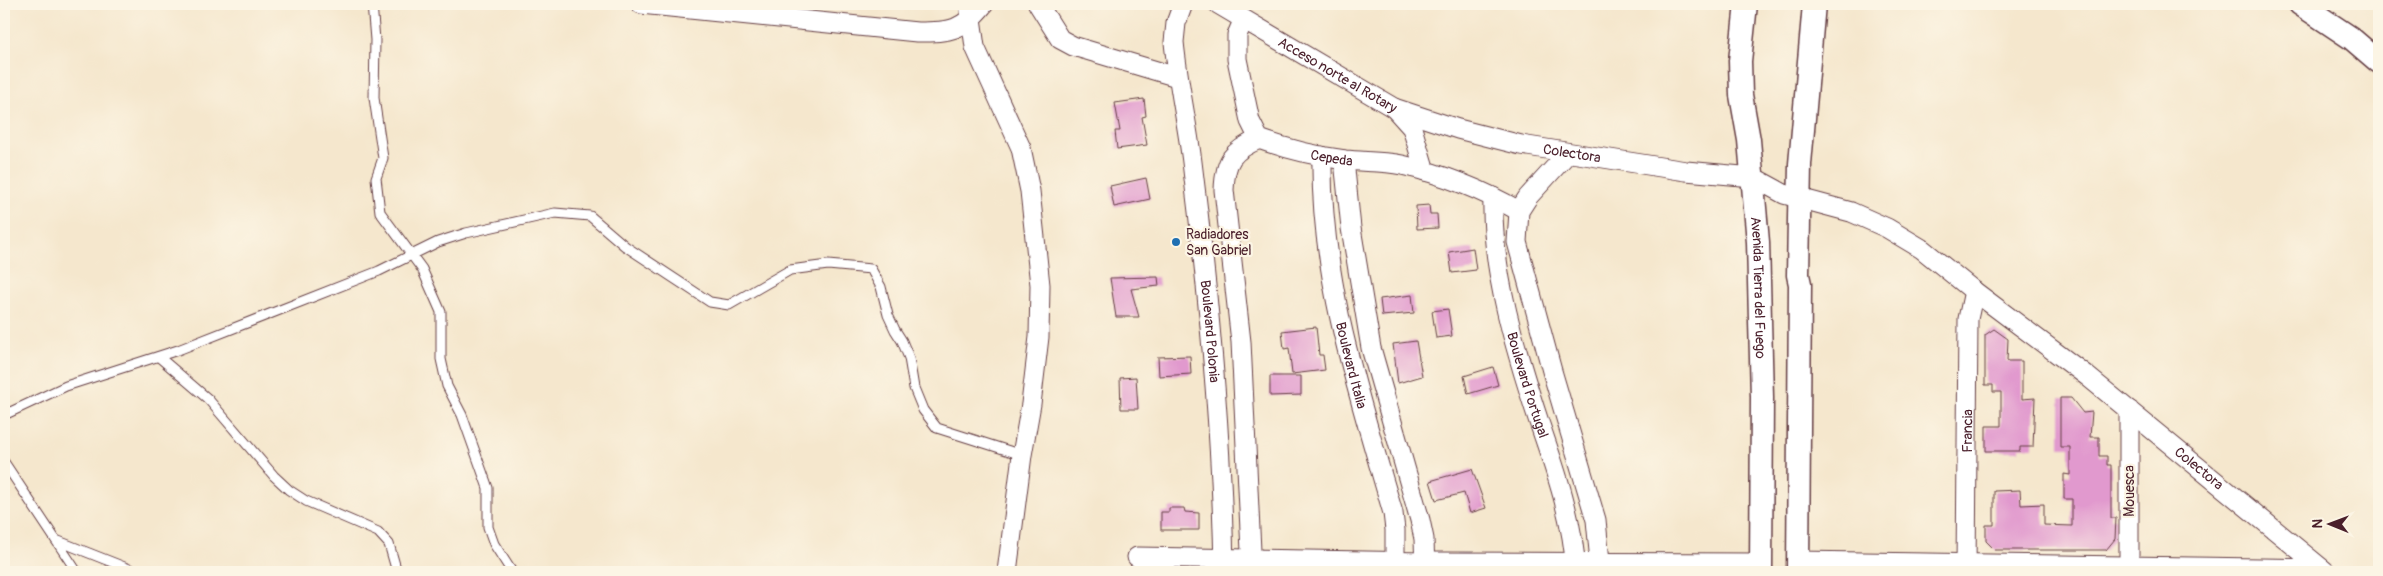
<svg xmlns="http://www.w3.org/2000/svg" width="2383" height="576" font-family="Pangolin,sans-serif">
<rect width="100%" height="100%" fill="#fcf5e5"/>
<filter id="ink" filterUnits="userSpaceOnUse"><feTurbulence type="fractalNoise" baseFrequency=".02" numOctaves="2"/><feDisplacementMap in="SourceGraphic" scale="10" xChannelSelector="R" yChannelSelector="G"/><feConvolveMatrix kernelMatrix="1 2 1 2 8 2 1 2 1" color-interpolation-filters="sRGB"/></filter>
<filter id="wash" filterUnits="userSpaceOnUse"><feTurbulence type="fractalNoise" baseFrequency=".0096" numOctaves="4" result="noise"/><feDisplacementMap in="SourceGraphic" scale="20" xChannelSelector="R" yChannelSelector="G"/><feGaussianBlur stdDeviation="1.12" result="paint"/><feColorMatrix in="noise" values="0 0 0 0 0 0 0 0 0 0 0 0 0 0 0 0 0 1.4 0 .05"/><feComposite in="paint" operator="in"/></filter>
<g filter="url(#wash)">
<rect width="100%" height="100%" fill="#f5e7cd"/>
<g id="blocks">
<g fill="#e199ce">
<path d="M1144,99L1146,116L1142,117L1147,145L1117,149L1115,131H1120L1115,103Z"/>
<path d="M1146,178L1150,199L1114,207L1110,186Z"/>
<path d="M1429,205L1430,214H1437L1438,228L1417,229L1416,206Z"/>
<path d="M1473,248L1476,270L1452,273L1449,252Z"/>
<path d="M1158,277L1159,286L1131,289L1139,317H1116L1110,278Z"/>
<path d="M1412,295L1414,313L1382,316L1380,299Z"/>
<path d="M1448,309L1452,336L1436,338L1432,311Z"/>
<path d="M1316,327L1319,355H1323L1325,370L1292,374L1289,348L1284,349L1282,331Z"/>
<path d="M1994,329L2008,339L2007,361H2022V399L2035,398L2033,447H2020V451H1986V426H2001V392H1993V385H1985V335Z"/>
<path d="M1416,341L1422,376L1398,383L1393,344Z"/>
<path d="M1190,356L1191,374L1159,376L1158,357Z"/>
<path d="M1493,367L1498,385L1468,394L1464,376Z"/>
<path d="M1270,376H1301V395L1270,396Z"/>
<path d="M1136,377L1138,409H1121L1120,378Z"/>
<path d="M2060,398H2071L2083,413L2092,412L2090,437H2099V456H2107V465H2111V518H2116L2115,539L2106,550H1995L1986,541V525H1994V491L2020,490L2021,505L2044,504V525L2072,526V499H2064V474L2070,475V447H2060Z"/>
<path d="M1472,469L1486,508L1470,513L1464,493L1436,500L1430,481Z"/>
<path d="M1169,508H1184L1185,512L1199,513V530H1161V512H1169Z"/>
</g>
</g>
</g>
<g filter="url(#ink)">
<use href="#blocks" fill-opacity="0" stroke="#643d43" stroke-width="1"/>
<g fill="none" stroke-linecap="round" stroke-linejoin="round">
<g stroke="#643d43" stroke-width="11">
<g id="service">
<path d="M372,4L375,40L374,98L383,158L376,178L380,212L422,269L441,312V359L447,386L462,415L488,488V527L494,544L512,572"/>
<path d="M159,357L208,399L274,476L289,490L306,501L378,532L389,544L397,572"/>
<path d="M4,415L66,386L178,350L379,271L438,242L466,233L555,213L590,216L625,246L710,302L729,305L790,270L828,265L871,269L881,287L888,315L895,330L902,341L909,358L914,388L923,410L937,428L1022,455"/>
<path d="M4,462L77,572"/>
<path d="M56,540L137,572"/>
</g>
</g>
<g stroke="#643d43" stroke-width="21">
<g id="minor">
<path d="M641,4L917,32C951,32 962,31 984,4"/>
<path d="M969,4L975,47L1021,148L1030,191L1040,285L1039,337L1031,404L1022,455L1007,572"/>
<path d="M1038,4L1060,39L1073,46L1177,77"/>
<path id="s1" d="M1183,4L1176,23L1174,42C1178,83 1187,122 1192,162C1209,298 1222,435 1224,572"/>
<path id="s2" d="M1218,4L1394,108L1412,128L1425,171"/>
<path id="s3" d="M1243,21L1237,35V59L1250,121L1259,139C1287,149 1315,156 1345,160C1364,162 1384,161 1402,165C1442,174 1484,191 1519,211"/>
<path id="s4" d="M1394,108L1458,129L1521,145L1686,171L1753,177L1784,194L1851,212L1887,228L1922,249L1974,291L2087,376L2326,572"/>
<path d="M1568,153L1528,197L1519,211L1517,242L1552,371L1596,520L1601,572"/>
<path id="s5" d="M1322,156C1320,279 1359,396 1393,513L1395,530V571"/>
<path d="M1344,160L1351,228L1371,348L1420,520L1424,539L1425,572"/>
<path id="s6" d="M1493,197C1491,271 1516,352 1539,422C1556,471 1573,520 1576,572"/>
<path d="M1137,557L1425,562L1761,563"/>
<path d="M1798,561L2322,569"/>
<path d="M1252,572L1241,342L1224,190C1225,160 1232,151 1259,139"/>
<path id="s7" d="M1966,572L1968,319L1974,291"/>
<path d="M2129,572V410"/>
</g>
</g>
<g stroke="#643d43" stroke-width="25">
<g id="tertiary">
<path id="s8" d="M1746,4L1740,61L1741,95L1749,140L1758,242L1762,397L1761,572"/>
<path d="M2300,4L2351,38L2379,62"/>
<path d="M1798,572L1800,284L1798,275L1800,164L1814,4"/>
</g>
</g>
<use href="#service" stroke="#fff" stroke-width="9"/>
<use href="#minor" stroke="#fff" stroke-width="19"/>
<use href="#tertiary" stroke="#fff" stroke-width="22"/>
</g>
</g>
<circle fill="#1f6fb2" stroke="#fcf5e5" stroke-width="2" cx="1176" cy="242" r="5"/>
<g text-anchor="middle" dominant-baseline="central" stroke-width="4.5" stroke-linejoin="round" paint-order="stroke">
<g font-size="14" fill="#4a1f2b" stroke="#fcf5e5">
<text stroke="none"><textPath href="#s2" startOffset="139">Acceso norte al Rotary</textPath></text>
<text stroke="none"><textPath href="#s4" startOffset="184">Colectora</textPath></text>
<text stroke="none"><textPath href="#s3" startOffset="198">Cepeda</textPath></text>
<text stroke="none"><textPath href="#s8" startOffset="285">Avenida Tierra del Fuego</textPath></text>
<text stroke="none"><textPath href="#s1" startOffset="331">Boulevard Polonia</textPath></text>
<text stroke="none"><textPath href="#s5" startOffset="212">Boulevard Italia</textPath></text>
<text stroke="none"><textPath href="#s6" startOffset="192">Boulevard Portugal</textPath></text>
<text stroke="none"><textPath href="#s7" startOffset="141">Francia</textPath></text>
<text stroke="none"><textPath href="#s4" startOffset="905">Colectora</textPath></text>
<text transform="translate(2129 491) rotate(-90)">Mouesca</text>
</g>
<g font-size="14" fill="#4a1f2b" stroke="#fcf5e5" text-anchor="start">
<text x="1186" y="234">Radiadores<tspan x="1186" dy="16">San Gabriel</tspan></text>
</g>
</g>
<rect width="2383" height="576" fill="none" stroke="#fcf5e5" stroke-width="20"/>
<g transform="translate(2330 524) rotate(271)" stroke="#fcf5e5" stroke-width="4" paint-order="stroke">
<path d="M0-4L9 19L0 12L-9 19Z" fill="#4a1f2b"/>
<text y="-8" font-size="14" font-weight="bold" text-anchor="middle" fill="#4a1f2b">N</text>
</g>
</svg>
